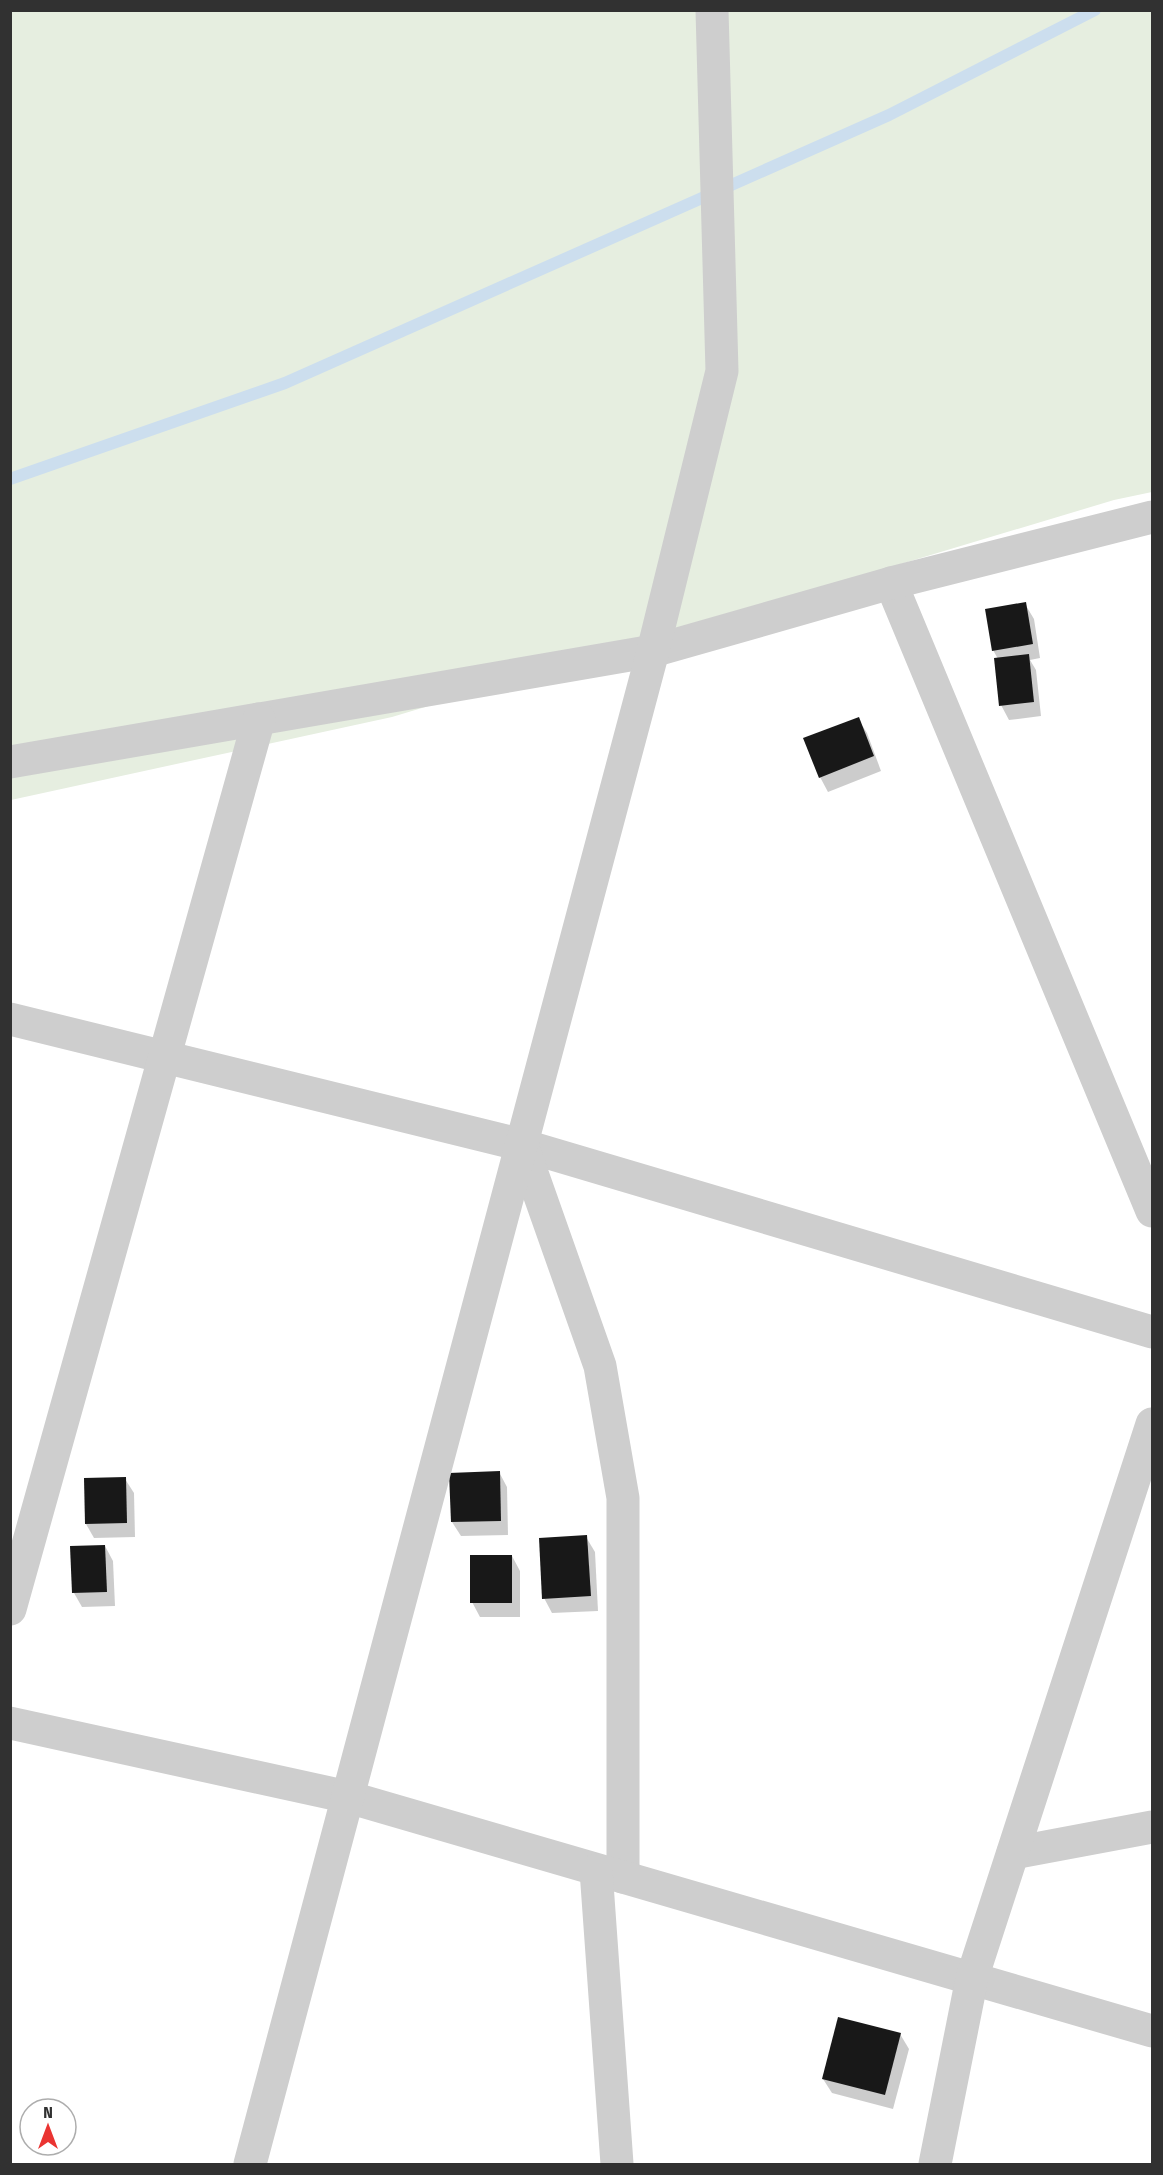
<svg xmlns="http://www.w3.org/2000/svg" width="1163" height="2175" font-family="'Fira Sans Condensed',sans-serif">
<rect width="100%" height="100%" fill="#fff"/>
<path fill="#e6eee0" d="M10,11H1152V492L1114,500L392,717L11,800Z"/>
<g fill="#0003">
<path d="M1025,604L1034,619L1040,658L1030,660L1036,670L1041,716L1009,720L1001,705L998,659L993,650Z"/>
<path d="M858,719L867,733L881,771L828,792L820,777Z"/>
<path d="M499,1472L507,1487L508,1535L461,1536L452,1522Z"/>
<path d="M125,1479L134,1493L135,1537L94,1538L86,1524Z"/>
<path d="M586,1537L595,1552L598,1611L552,1613L544,1598Z"/>
<path d="M105,1546L113,1561L115,1606L82,1607L74,1593Z"/>
<path d="M512,1556L520,1571V1617H480L472,1602Z"/>
<path d="M900,2034L909,2049L893,2109L832,2093L823,2079Z"/>
</g>
<g fill="none" stroke-linecap="round" stroke-linejoin="round">
<path stroke="#ccdeee" stroke-width="12" d="M10,479L285,383L889,115L1095,10"/>
</g>
<g fill="#181818">
<path d="M1026,602L1033,644L992,651L985,609Z"/>
<path d="M1029,654L1034,702L999,706L994,658Z"/>
<path d="M859,717L874,756L819,778L803,738Z"/>
<path d="M500,1471L501,1521L451,1522L449,1473Z"/>
<path d="M126,1477L127,1523L85,1524L84,1478Z"/>
<path d="M587,1535L591,1596L542,1599L539,1538Z"/>
<path d="M105,1545L107,1592L72,1593L70,1546Z"/>
<rect x="470" y="1555" width="42" height="48"/>
<path d="M838,2017L901,2033L885,2095L822,2079Z"/>
</g>
<g fill="none" stroke-linecap="round" stroke-linejoin="round">
<g stroke="#cecece" stroke-width="33">
<path d="M891,583L1152,1211"/>
<path d="M10,762L653,651L891,583L1152,517"/>
<path d="M10,1019L522,1145L1152,1332"/>
<path d="M522,1145L600,1366L623,1498V1877"/>
<path d="M10,1609L259,719"/>
<path d="M10,1723L348,1797L1152,2031"/>
<path d="M1013,1853L1152,1827"/>
<path d="M596,1870L617,2164"/>
<path d="M250,2164L653,651L722,371L712,10"/>
<path d="M935,2164L972,1978L1152,1424"/>
</g>
</g>
<rect width="1163" height="2175" fill="none" stroke="#313131" stroke-width="24"/>
<g transform="translate(48 2127)"><circle r="28" fill="#ffffff" stroke="#adadad" stroke-width="1.5"/>
<path d="M0-4.5L10 22L0 15L-10 22Z" fill="#ea3432"/>
<text y="-9" font-size="16" font-weight="bold" text-anchor="middle" fill="#313131">N</text>
</g>
</svg>
